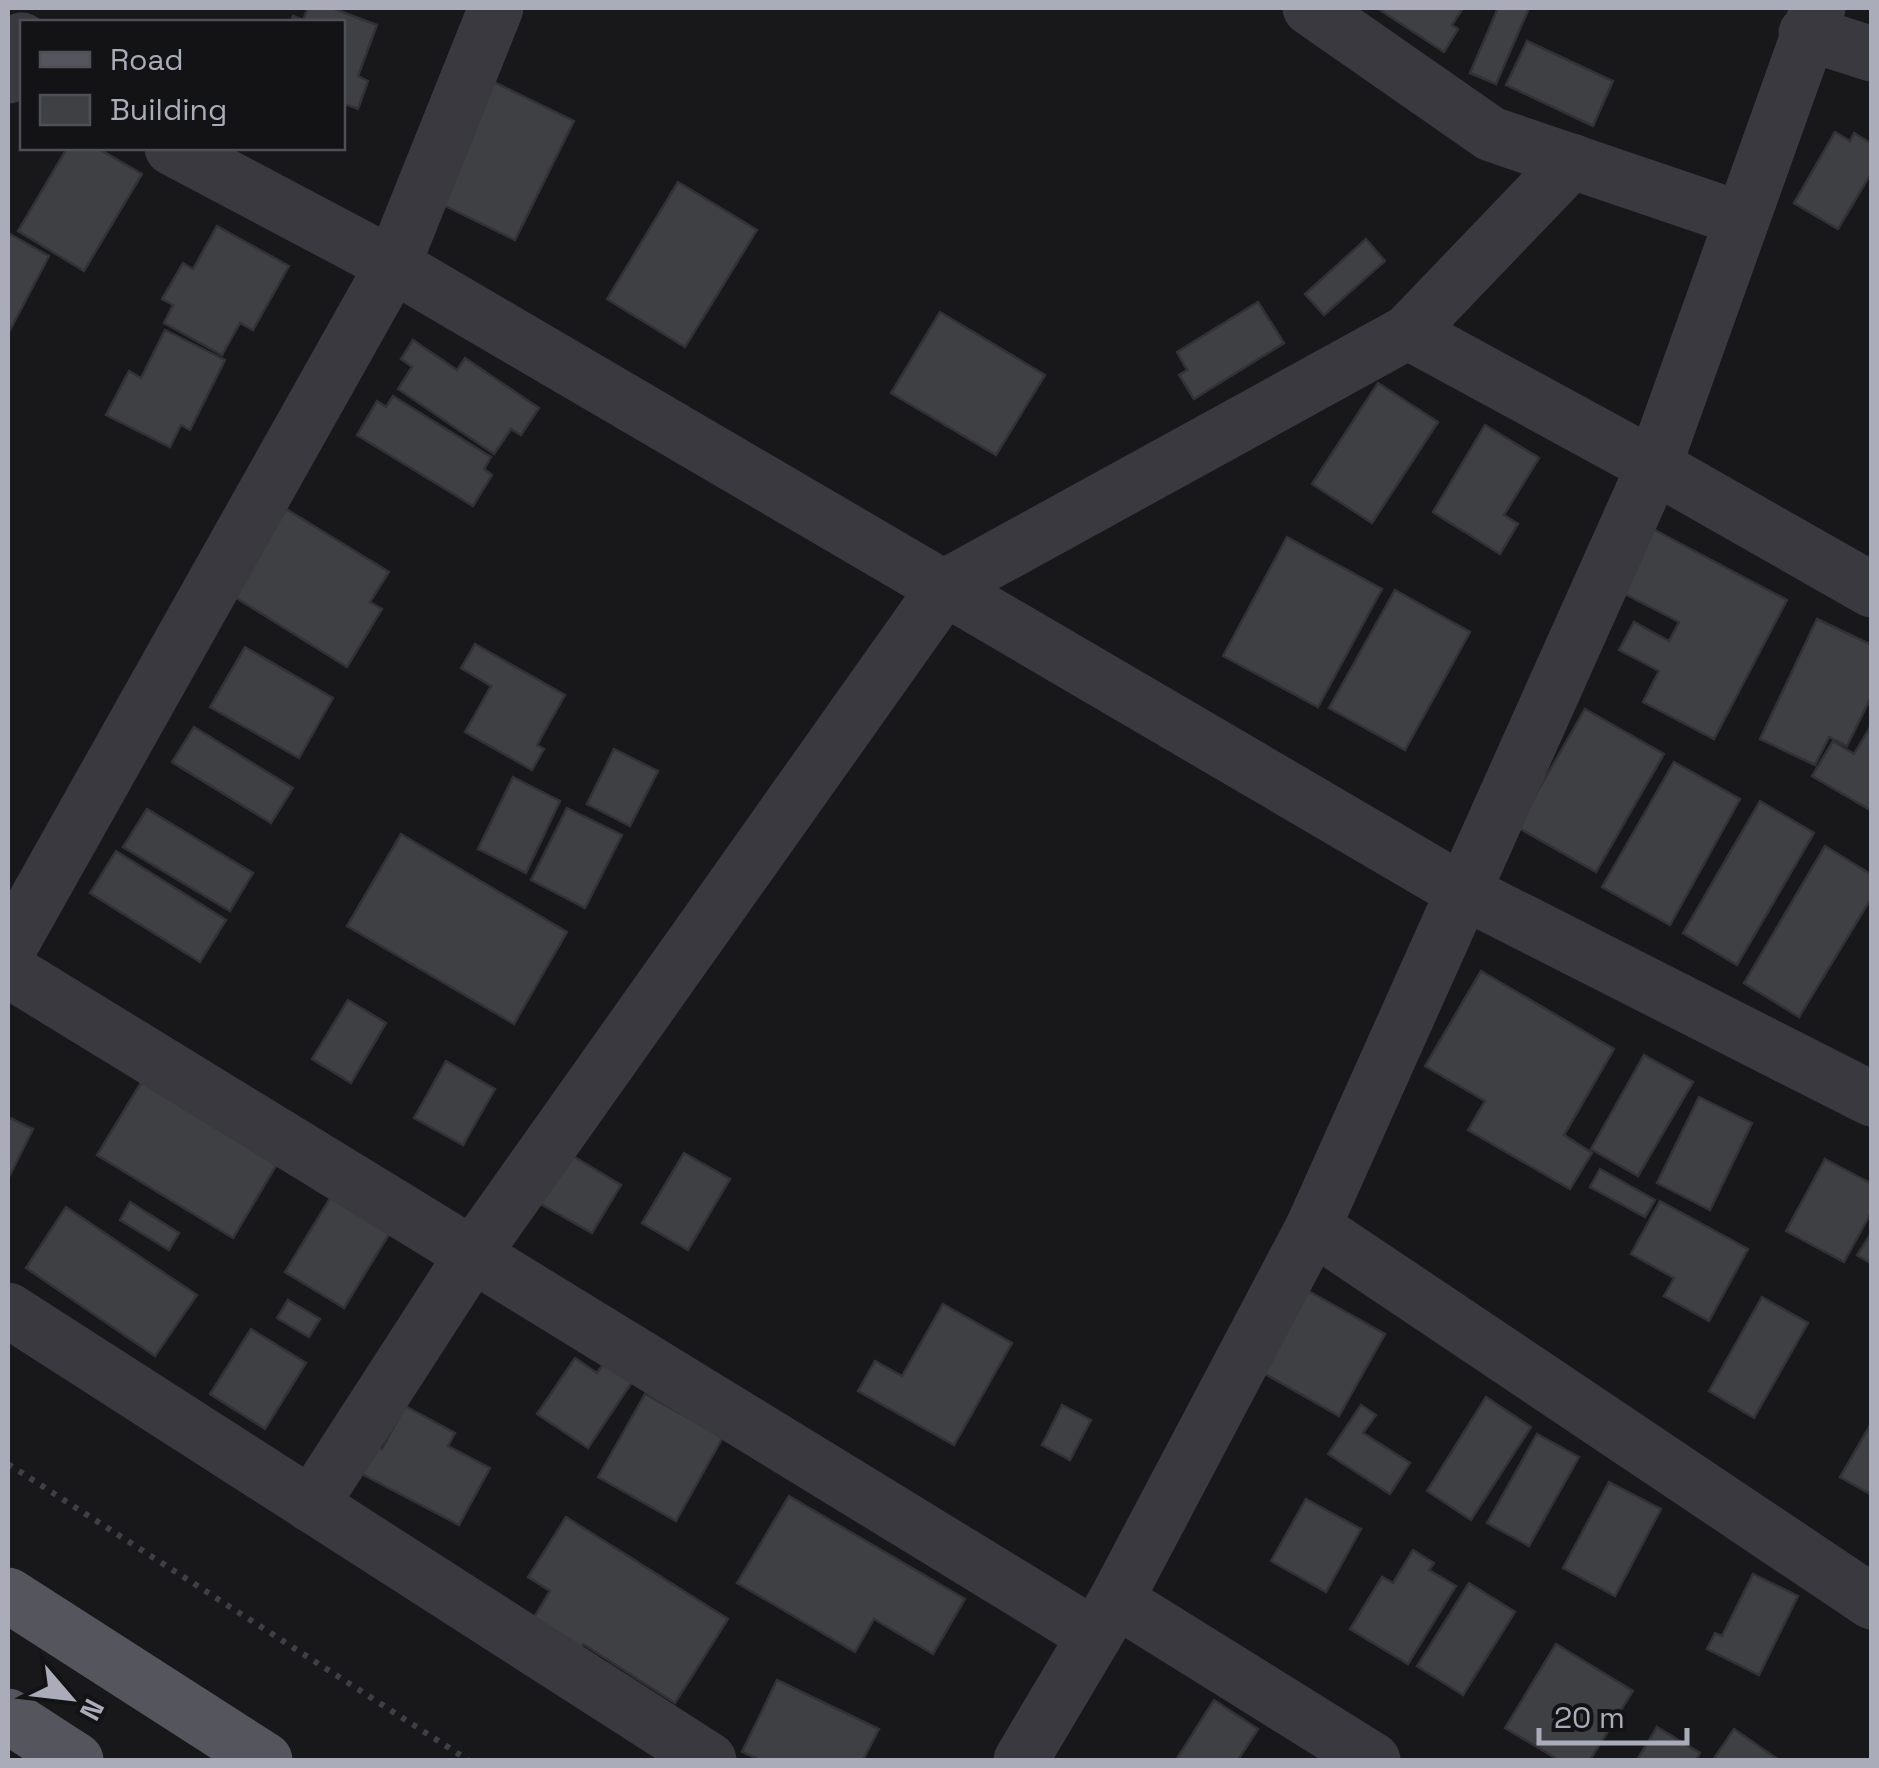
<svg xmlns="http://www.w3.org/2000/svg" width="1879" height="1768" font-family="'Space Grotesk',sans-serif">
<rect width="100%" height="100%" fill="#18181a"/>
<g fill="#3f4044" stroke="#323236" stroke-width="2.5">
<path d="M308,8H332L377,25L358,76L368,81L358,109L342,103V22H291L293,16L303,20Z"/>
<path d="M1377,8H1463L1452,25L1458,29L1444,52Z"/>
<path d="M1498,8H1529L1496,84L1470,73Z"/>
<path d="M1527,41L1613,81L1593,126L1506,85Z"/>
<path d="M492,81L574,121L515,240L433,200Z"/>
<path d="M1835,132L1850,141L1854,133L1872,144V172L1838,229L1794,203Z"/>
<path d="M67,148H97L142,174L84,271L18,231Z"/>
<path d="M678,182L757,230L685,347L607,299Z"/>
<path d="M217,226L289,266L253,330L240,323L222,355L164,323L173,305L162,299L183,263L193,269Z"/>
<path d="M8,233L49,256L8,334Z"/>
<path d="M1366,239L1385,261L1324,315L1305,294Z"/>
<path d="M1258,302L1284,343L1194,399L1179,375L1187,370L1177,352Z"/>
<path d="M940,312L1045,375L996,455L891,393Z"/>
<path d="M165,330L225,360L190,430L181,425L170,447L106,415L129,371L141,378Z"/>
<path d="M413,340L457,370L465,358L539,408L521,435L511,429L494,454L398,389L412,367L401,359Z"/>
<path d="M1378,383L1438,422L1372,523L1312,484Z"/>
<path d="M393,396L491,457L484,469L492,475L473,506L357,435L377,401L386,407Z"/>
<path d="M1485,425L1539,458L1504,515L1518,524L1500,554L1433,512Z"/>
<path d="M286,509L389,572L370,602L382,609L347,667L233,596Z"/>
<path d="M1653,529L1787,600L1714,739L1643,702L1659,671L1619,650L1634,622L1669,641L1679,622L1621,592Z"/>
<path d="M1287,537L1382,589L1318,707L1223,656Z"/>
<path d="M1395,590L1470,632L1405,750L1329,708Z"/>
<path d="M1817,619L1872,645V695L1847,746L1829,737L1815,765L1760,739Z"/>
<path d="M475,644L565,695L537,745L544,749L532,770L465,732L491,686L461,668Z"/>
<path d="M245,647L333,698L299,758L210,707Z"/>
<path d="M1585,709L1664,754L1596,872L1517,827Z"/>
<path d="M1872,724V811L1812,776L1833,741L1854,754Z"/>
<path d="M194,727L293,788L271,823L172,762Z"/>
<path d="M614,749L658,771L630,826L587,804Z"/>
<path d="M1674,762L1740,799L1670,925L1602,887Z"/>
<path d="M513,777L560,801L526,873L478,849Z"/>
<path d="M1760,801L1814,833L1737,965L1683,933Z"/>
<path d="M567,808L622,835L585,908L531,880Z"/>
<path d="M147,809L253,873L230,911L123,847Z"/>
<path d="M401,834L567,932L514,1024L347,926Z"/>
<path d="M1825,846L1872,875V897L1799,1017L1744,983Z"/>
<path d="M116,851L226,920L200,962L90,893Z"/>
<path d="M1481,971L1614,1049L1564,1135L1592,1153L1570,1189L1468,1130L1485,1101L1425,1066Z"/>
<path d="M348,1000L386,1023L351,1083L312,1059Z"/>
<path d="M1644,1055L1693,1082L1638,1176L1591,1149Z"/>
<path d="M446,1061L495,1089L463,1145L414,1118Z"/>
<path d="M145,1076L280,1159L233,1238L97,1155Z"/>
<path d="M1699,1097L1752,1123L1710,1210L1657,1183Z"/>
<path d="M8,1117L33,1129L8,1179Z"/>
<path d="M568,1153L621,1185L592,1233L539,1203Z"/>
<path d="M684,1153L730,1179L688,1250L642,1223Z"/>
<path d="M1825,1159L1872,1184V1211L1844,1262L1786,1231Z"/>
<path d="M1600,1169L1655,1200L1645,1217L1590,1187Z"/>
<path d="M332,1195L391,1231L344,1308L285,1272Z"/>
<path d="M1660,1201L1748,1249L1709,1321L1664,1296L1674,1278L1631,1254Z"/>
<path d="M130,1202L179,1233L169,1250L120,1220Z"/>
<path d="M66,1207L197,1295L155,1356L26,1268Z"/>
<path d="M1872,1232V1264L1857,1255Z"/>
<path d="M1305,1289L1385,1334L1339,1416L1260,1371Z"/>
<path d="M1762,1297L1808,1323L1754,1418L1709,1391Z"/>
<path d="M288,1300L320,1319L309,1337L277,1318Z"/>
<path d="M943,1304L1012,1343L954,1445L858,1391L875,1361L902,1376Z"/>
<path d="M251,1329L306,1363L265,1429L210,1394Z"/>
<path d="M575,1358L597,1373L604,1363L632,1382L588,1448L537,1414Z"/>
<path d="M645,1394L723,1437L676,1521L598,1477Z"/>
<path d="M1486,1397L1531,1427L1471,1520L1427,1491Z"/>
<path d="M1062,1405L1091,1420L1070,1460L1042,1445Z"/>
<path d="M1361,1405L1376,1415L1363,1433L1410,1463L1390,1494L1328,1454Z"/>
<path d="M405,1406L455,1433L448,1446L490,1468L459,1525L360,1473L375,1445L382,1449Z"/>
<path d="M1872,1422V1495L1840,1477Z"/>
<path d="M1537,1434L1579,1457L1529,1546L1487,1523Z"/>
<path d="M1609,1482L1661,1509L1615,1596L1563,1568Z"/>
<path d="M789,1496L965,1599L933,1654L874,1619L855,1652L737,1583Z"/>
<path d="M1306,1499L1361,1529L1326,1592L1271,1561Z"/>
<path d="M566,1517L728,1619L675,1703L583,1644L580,1649L533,1619L550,1591L528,1577Z"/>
<path d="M1413,1550L1434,1563L1429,1570L1456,1586L1408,1664L1350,1629L1382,1577L1393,1583Z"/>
<path d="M1753,1574L1798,1596L1759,1675L1707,1649L1715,1633L1722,1636Z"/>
<path d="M1469,1583L1515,1612L1463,1695L1417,1666Z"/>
<path d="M1556,1644L1633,1691L1590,1760H1559L1505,1728Z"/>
<path d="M777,1680L879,1729L863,1760H760L742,1752Z"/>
<path d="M1214,1700L1258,1729L1238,1760H1176Z"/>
<path d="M1657,1727L1700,1753L1696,1760H1637Z"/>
<path d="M1734,1729L1779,1760H1713Z"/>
</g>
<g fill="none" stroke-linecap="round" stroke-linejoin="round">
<path stroke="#3f4046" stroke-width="6" stroke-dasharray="5 8" stroke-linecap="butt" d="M8,1464L468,1760"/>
<g stroke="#39393f" stroke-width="55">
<path d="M1310,8L1491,134L1741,219"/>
<path d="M1806,33L1872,54"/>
<path d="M8,76L16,65L22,40"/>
<path d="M172,148L393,265L1462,891L1872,1099"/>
<path d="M1408,332L1654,466L1872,590"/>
<path d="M8,950L393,265L496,8"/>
<path d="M8,970L1095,1636"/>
<path d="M1313,1227L1872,1602"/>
<path d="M8,1310L709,1760"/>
<path d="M311,1505L473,1254L946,586L1408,332L1572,161"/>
<path d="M1116,1600L1373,1760"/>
<path d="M1021,1760L1116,1600L1313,1227L1654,466L1818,8"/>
</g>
<g stroke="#55555e" stroke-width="55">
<path d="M8,1595L265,1760"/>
<path d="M8,1716L76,1760"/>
</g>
</g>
<rect width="1879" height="1768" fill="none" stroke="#aaacba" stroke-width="20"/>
<rect x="20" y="20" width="325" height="130" fill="#131315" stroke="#4f5057" stroke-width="2.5"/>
<rect x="40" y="52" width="50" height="15" fill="#55555e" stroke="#4f5057" stroke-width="2.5"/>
<text x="110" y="70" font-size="30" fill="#aaacba">Road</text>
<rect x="40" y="95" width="50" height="30" fill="#3f4044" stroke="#4f5057" stroke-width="2.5"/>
<text x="110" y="120" font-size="30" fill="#aaacba">Building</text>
<g transform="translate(70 1698) rotate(118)" stroke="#131315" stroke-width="8" paint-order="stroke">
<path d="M0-8L18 38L0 25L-18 38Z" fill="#aaacba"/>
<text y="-15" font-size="28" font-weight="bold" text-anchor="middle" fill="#aaacba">N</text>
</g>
<path d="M1539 1728v15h148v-15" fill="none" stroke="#aaacba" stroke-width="5"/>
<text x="1554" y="1728" font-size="30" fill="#aaacba" stroke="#131315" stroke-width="8" paint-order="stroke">20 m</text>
</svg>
